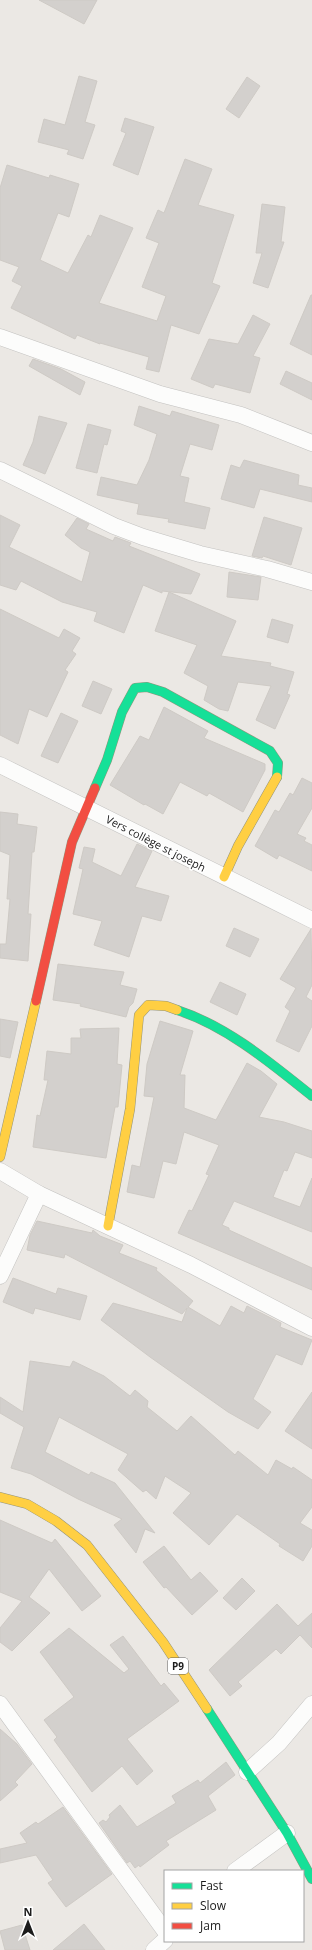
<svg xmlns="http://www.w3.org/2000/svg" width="312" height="1950" font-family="'Open Sans',sans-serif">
<rect width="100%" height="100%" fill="#ebe8e4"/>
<g fill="#d3d0cd" stroke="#cecac5">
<path d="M39,0H97L84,24Z"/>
<path d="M79,76L97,81L85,122L95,125L83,159L67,154L69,150L38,142L44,119L65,125Z"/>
<path d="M247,77L260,86L239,118L226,109Z"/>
<path d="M125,118L154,127L138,175L113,165L126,133L121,131Z"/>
<path d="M185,159L212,169L198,205L234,215L212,283L220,286L199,334L171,325L159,372L146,369L149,357L100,343V344L77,335L75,339L11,308L22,286L12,281L19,267L0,260V188L7,165L49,178L50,175L79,184L69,217L58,213L40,260L68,273L88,235L91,237L100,215L133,228L99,303L157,321L166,296L142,287L159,243L146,238L158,210L164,213Z"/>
<path d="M262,204L285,207L281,242H284L268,288L253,283L262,253H256Z"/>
<path d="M311,295H312V355L290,344Z"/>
<path d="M253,315L270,324L253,356L260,358L250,393L215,384L213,388L191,379L209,339L238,344Z"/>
<path d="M33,359L61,369L85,382L80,395L29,366Z"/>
<path d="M286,371L312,383V400L280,384Z"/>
<path d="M139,406L170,416L172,411L219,425L212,450L190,444L180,476L189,478L184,502L210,508L205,529L168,522L169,519L137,514L139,504L97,495L101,477L137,485L149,460L157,434L134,425Z"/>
<path d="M39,416L67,423L45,474L23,465L33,442Z"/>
<path d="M88,424L111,430L107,445L104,444L97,473L76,468Z"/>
<path d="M244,460L299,475L298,485L312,488V502L260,489L254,508L221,499L231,465L240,468Z"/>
<path d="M0,515L20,525L9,547L82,582L90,552L81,548L65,535L77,518L89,524L86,529L113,541L115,537L131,543L129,546L200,574L191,594L162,591V593L143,585L124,633L94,621L97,612L62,602L21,581L16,590L0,585Z"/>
<path d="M264,517L302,528L291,565L263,556L262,558L252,556Z"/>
<path d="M229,572L261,577L258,600L227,597Z"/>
<path d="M169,592L236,621L221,656L271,663L270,666L294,672L287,694L290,695L275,729L256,720L271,686L238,682L228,711L219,709L204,700L208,686L184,673L197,645L155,631Z"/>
<path d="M0,609L59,638L64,629L80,638L72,651L76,654L65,670L68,672L47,717L29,709L18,744L0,735Z"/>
<path d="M272,619L293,625L288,643L267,637Z"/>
<path d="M93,681L112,689L101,714L82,706Z"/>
<path d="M164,707L208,731L204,738L265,764V770L243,812L209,793L207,796L180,782L163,814L145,804L144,805L110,785L140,736L149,740Z"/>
<path d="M61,713L78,721L58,763L41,756Z"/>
<path d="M302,778L312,783V808L297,834L306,838L304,841L312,845V871L279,855L277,859L255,846L275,810L279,812L290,793L293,795Z"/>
<path d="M0,812L18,814L17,824L37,827L34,852H32L28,914H31L28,961L0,958V944H6L10,899H7L10,855L0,851Z"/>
<path d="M137,844L152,851L135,887L169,896L161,921L142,916L129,957L94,945L102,921L73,914L83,869L79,868L84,847L95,849L92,862L121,876Z"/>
<path d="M234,928L259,939L250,957L226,946Z"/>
<path d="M311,929L312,985L306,997L312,1001V1026L299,1052L276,1041L290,1011L285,1007L296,988L280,979Z"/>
<path d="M58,964L124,972L120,985L137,989L133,1003L129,1007L126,1017L80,1006L81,1004L53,1000Z"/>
<path d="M220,982L246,994L237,1015L210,1002Z"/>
<path d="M0,1019L18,1022L10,1058L0,1056Z"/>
<path d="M160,1021L193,1031L180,1075H185L184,1108L216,1120L247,1063L261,1071L277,1084L259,1117L284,1122L312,1131V1158L295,1152L287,1171L284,1170L273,1197L300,1207L312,1178V1232L234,1201L222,1225L229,1228V1230L312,1268V1290L178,1233L189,1210L192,1211L209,1175L206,1174L219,1145L184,1132L176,1164L163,1161L154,1198L127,1192L132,1165L140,1167L154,1097L144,1096L147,1064Z"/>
<path d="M119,1028L117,1064L122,1065L118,1107H115L106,1158L33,1147L37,1115L40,1116L48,1080H44L47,1051L71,1054V1038H81L80,1029Z"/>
<path d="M37,1221L92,1233L93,1230L100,1236L123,1245L119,1253L157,1268L156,1270L193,1301L188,1307L220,1326L231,1306L244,1313L247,1306L281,1323L280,1327L312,1340L302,1365L276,1354L253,1399L271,1412L258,1429L228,1412L150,1357L101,1320L113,1303L182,1322L187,1308L182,1314L65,1254L64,1258L27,1250L30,1235Z"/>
<path d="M13,1278L56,1294L58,1288L87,1296L80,1320L35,1308L33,1314L3,1302Z"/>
<path d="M30,1361L70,1367L73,1361L104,1376L130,1396L135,1390L148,1401L147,1407L177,1431L191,1416L235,1455L238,1451L268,1475L276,1460L292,1469L293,1467L312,1480V1507L300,1523L312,1530V1546L303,1561L279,1546L280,1544L237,1514L209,1545L173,1513L191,1493L165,1476L156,1499L146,1490L143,1492L118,1470L128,1454L59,1417L45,1452L89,1475L91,1472L115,1483L155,1533L145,1529L136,1553L114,1525L122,1519L78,1499L31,1474L11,1468L24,1427L0,1413V1397L23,1412Z"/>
<path d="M312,1392V1449L285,1431Z"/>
<path d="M0,1520L52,1543L55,1539L101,1596L82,1611L49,1569L29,1597L50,1613L12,1651L0,1642V1628L22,1601L0,1592Z"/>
<path d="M164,1546L191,1580L200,1572L218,1591L192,1615L166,1587L164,1588L143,1562Z"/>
<path d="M242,1578L255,1591L236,1610L223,1598Z"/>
<path d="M277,1604L298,1626L312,1613V1648L300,1635L281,1654L276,1649L238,1682L242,1686L230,1696L209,1670Z"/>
<path d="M69,1628L124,1673L129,1669L110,1645L123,1636L161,1686L164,1683L179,1701L127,1739L153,1771L137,1785L122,1766L92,1792L54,1740L57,1737L44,1720L74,1697L40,1652Z"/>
<path d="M0,1729L17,1744L32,1764L15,1782L18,1785L0,1801Z"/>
<path d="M226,1762L235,1775L208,1796L216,1810L166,1841L169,1845L140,1867L139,1865L135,1868L130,1861L127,1863L99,1823L103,1820L106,1822L110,1817L109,1815L120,1805L137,1827L176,1803L172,1796L198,1780L200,1783Z"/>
<path d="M63,1807L112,1874L66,1907L48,1883L53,1880L36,1855L0,1863V1849L27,1843L20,1833L36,1822L38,1824Z"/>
<path d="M84,1924L105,1950H53Z"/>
<path d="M22,1925L30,1950H5L0,1931Z"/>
</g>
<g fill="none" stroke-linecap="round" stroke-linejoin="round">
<g stroke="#c3c2c0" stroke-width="17">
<g id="street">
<path d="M0,337L160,394L241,415L312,443"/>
<path d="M0,470L114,526L143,537L200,554L267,569L312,582"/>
<path d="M0,765L312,920"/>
<path d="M0,1171L39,1194L191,1265L312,1328"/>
<path d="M0,1276L39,1194"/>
<path d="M0,1704L165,1931"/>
<path d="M247,1772L279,1743L312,1704"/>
<path d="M235,1871L287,1833"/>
<path d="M154,1950L165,1940"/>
</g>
</g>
<g stroke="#94947c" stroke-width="10">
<g id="fast">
<path d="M95,788L107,760L122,712L135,688L147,687L163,692L270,751L278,763L277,777"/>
<path d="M177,1010C227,1026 272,1064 312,1096"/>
<path d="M207,1709L287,1833L312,1879"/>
</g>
</g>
<g stroke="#94947c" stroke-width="10">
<g id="slow">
<path d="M224,877L238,846L277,777"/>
<path d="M0,1157L36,1001"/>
<path d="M108,1226L130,1109L139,1015L148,1005L166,1006L177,1010"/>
<path d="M0,1497L27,1504L56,1521L87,1545L163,1642L207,1709"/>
</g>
</g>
<g stroke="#94947c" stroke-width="10">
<path id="jam" d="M36,1001L72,842L95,788"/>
</g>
<use href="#street" stroke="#fcfcfb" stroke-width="16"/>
<use href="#fast" stroke="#16e098" stroke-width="9"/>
<use href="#slow" stroke="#ffcf43" stroke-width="9"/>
<use href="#jam" stroke="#f24e42" stroke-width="9"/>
</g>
<g text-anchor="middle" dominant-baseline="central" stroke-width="3" stroke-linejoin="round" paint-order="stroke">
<rect fill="#fff" stroke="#606060" stroke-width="1" x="168" y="1658" width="20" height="16" rx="3"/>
<g font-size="10" font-weight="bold" fill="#1c1c1c">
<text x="178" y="1666">P9</text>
</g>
<g font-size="11" fill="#1c1c1c" stroke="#fff">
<text transform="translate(156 843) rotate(27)">Vers collège st joseph</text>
</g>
</g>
<rect x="164" y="1870" width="140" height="72" fill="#ffffff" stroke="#a4a4a4"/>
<rect x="172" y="1883" width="20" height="6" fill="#16e098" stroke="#a4a4a4"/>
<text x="200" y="1890" font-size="12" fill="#1c1c1c">Fast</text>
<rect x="172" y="1903" width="20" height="6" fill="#ffcf43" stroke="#a4a4a4"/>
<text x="200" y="1910" font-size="12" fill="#1c1c1c">Slow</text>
<rect x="172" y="1923" width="20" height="6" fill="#f24e42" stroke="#a4a4a4"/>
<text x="200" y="1930" font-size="12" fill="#1c1c1c">Jam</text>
<g transform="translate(28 1922)" stroke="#ffffff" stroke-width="3" paint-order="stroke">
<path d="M0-3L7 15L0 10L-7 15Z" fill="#1c1c1c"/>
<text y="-6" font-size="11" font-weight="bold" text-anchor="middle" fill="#1c1c1c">N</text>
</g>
</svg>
